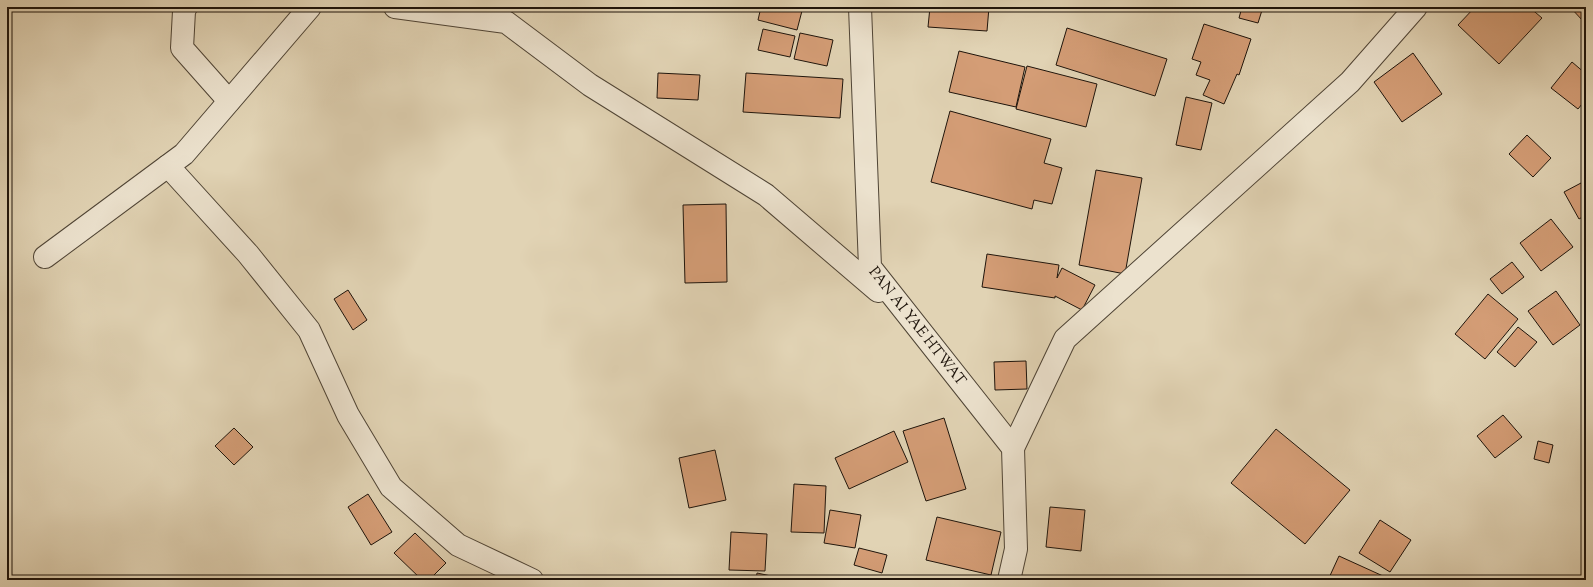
<svg xmlns="http://www.w3.org/2000/svg" width="1593" height="587" font-family="'Sorts Mill Goudy',serif">
<rect width="100%" height="100%" fill="#e1d3b4"/>
<filter id="stains"><feTurbulence type="fractalNoise" baseFrequency=".005" numOctaves="4"/><feColorMatrix values="0 0 0 0 .2 0 0 0 0 .09 0 0 0 0 .02 0 0 0 .5 -.17"/></filter>
<radialGradient id="worn" r=".72"><stop offset=".6" stop-color="#630" stop-opacity="0"/><stop offset="1" stop-color="#630" stop-opacity=".3"/></radialGradient>
<g fill="#d49d76" stroke="#1e140b">
<path d="M761,7H803L797,30L758,20Z"/>
<path d="M930,7H989L987,31L928,27Z"/>
<path d="M1242,7H1263L1258,23L1239,18Z"/>
<path d="M1475,7H1529L1542,18L1499,64L1458,25Z"/>
<path d="M1570,7H1586V18L1583,21Z"/>
<path d="M1204,24L1251,39L1239,75L1237,74L1224,104L1203,95L1210,80L1196,75L1201,62L1192,59Z"/>
<path d="M1067,28L1167,59L1155,96L1056,65Z"/>
<path d="M763,29L795,36L790,57L758,50Z"/>
<path d="M800,33L833,40L827,66L794,59Z"/>
<path d="M959,51L1025,67L1016,107L949,92Z"/>
<path d="M1413,53L1442,94L1402,122L1374,82Z"/>
<path d="M1572,62L1586,74V99L1578,109L1551,88Z"/>
<path d="M1027,66L1097,84L1086,127L1016,109Z"/>
<path d="M658,73L700,75L698,100L657,98Z"/>
<path d="M746,73L843,79L840,118L743,112Z"/>
<path d="M1186,97L1212,103L1201,150L1176,145Z"/>
<path d="M950,111L1051,139L1044,163L1062,168L1052,204L1034,200L1032,209L931,182Z"/>
<path d="M1527,135L1551,158L1533,177L1509,154Z"/>
<path d="M1096,170L1142,178L1125,274L1079,265Z"/>
<path d="M1581,183L1586,191V215L1579,219L1564,192Z"/>
<path d="M726,204L727,282L685,283L683,205Z"/>
<path d="M1551,219L1573,247L1541,271L1520,243Z"/>
<path d="M987,254L1059,265L1057,278L1062,268L1095,285L1082,310L1055,296V298L982,287Z"/>
<path d="M1512,262L1524,277L1502,294L1490,279Z"/>
<path d="M348,290L367,320L353,330L334,299Z"/>
<path d="M1556,291L1580,325L1553,345L1528,311Z"/>
<path d="M1488,294L1518,319L1485,359L1455,334Z"/>
<path d="M1518,327L1537,342L1515,367L1497,352Z"/>
<path d="M1026,361L1027,389L995,390L994,362Z"/>
<path d="M1503,415L1522,437L1495,458L1477,436Z"/>
<path d="M944,418L966,489L926,501L903,431Z"/>
<path d="M234,428L253,447L234,465L215,446Z"/>
<path d="M1276,429L1350,490L1305,544L1231,483Z"/>
<path d="M894,431L908,462L849,489L835,458Z"/>
<path d="M1538,441L1553,445L1549,463L1534,459Z"/>
<path d="M715,450L726,500L689,508L679,458Z"/>
<path d="M794,484L826,486L824,533L791,532Z"/>
<path d="M368,494L392,532L371,545L348,507Z"/>
<path d="M1050,507L1085,510L1081,551L1046,547Z"/>
<path d="M830,510L861,515L855,548L824,543Z"/>
<path d="M937,517L1001,532L991,575L926,560Z"/>
<path d="M1380,520L1411,540L1390,572L1359,553Z"/>
<path d="M731,532L767,534L765,571L729,570Z"/>
<path d="M415,533L446,563L429,580H422L394,553Z"/>
<path d="M859,548L887,555L882,573L854,565Z"/>
<path d="M1339,556L1383,576L1381,580H1328Z"/>
<path d="M757,573L785,579V580H756Z"/>
</g>
<g fill="none" stroke-linecap="round" stroke-linejoin="round">
<g stroke="#4f4435" stroke-width="24">
<g id="minor">
<path d="M186,7L184,11L182,48L229,101"/>
<path d="M395,7L506,22L590,85L766,195L878,291"/>
<path id="s1" d="M860,7L870,267L1013,448L1016,549L1009,580"/>
<path d="M168,166L248,254L309,330L348,415L391,487L458,545L532,580"/>
<path d="M45,257L184,154L310,7"/>
<path d="M1013,448L1065,339L1350,82L1416,7"/>
</g>
</g>
<use href="#minor" stroke="#ece2ce" stroke-width="22"/>
</g>
<g text-anchor="middle" dominant-baseline="central" stroke-width="3.5" stroke-linejoin="round" paint-order="stroke">
<g font-size="15" fill="#1e140b" stroke="#ece2ce">
<text stroke="none"><textPath href="#s1" startOffset="336">PAN AI YAE HTWAT</textPath></text>
</g>
</g>
<rect width="1593" height="587" fill="none" stroke="#e1d3b4" stroke-width="24"/>
<rect x="8" y="8" width="1577" height="571" fill="none" stroke="#1e140b" stroke-width="2"/>
<rect x="12" y="12" width="1569" height="563" fill="none" stroke="#1e140b"/>
<rect width="100%" height="100%" filter="url(#stains)"/>
<rect width="100%" height="100%" fill="url(#worn)"/>
</svg>
